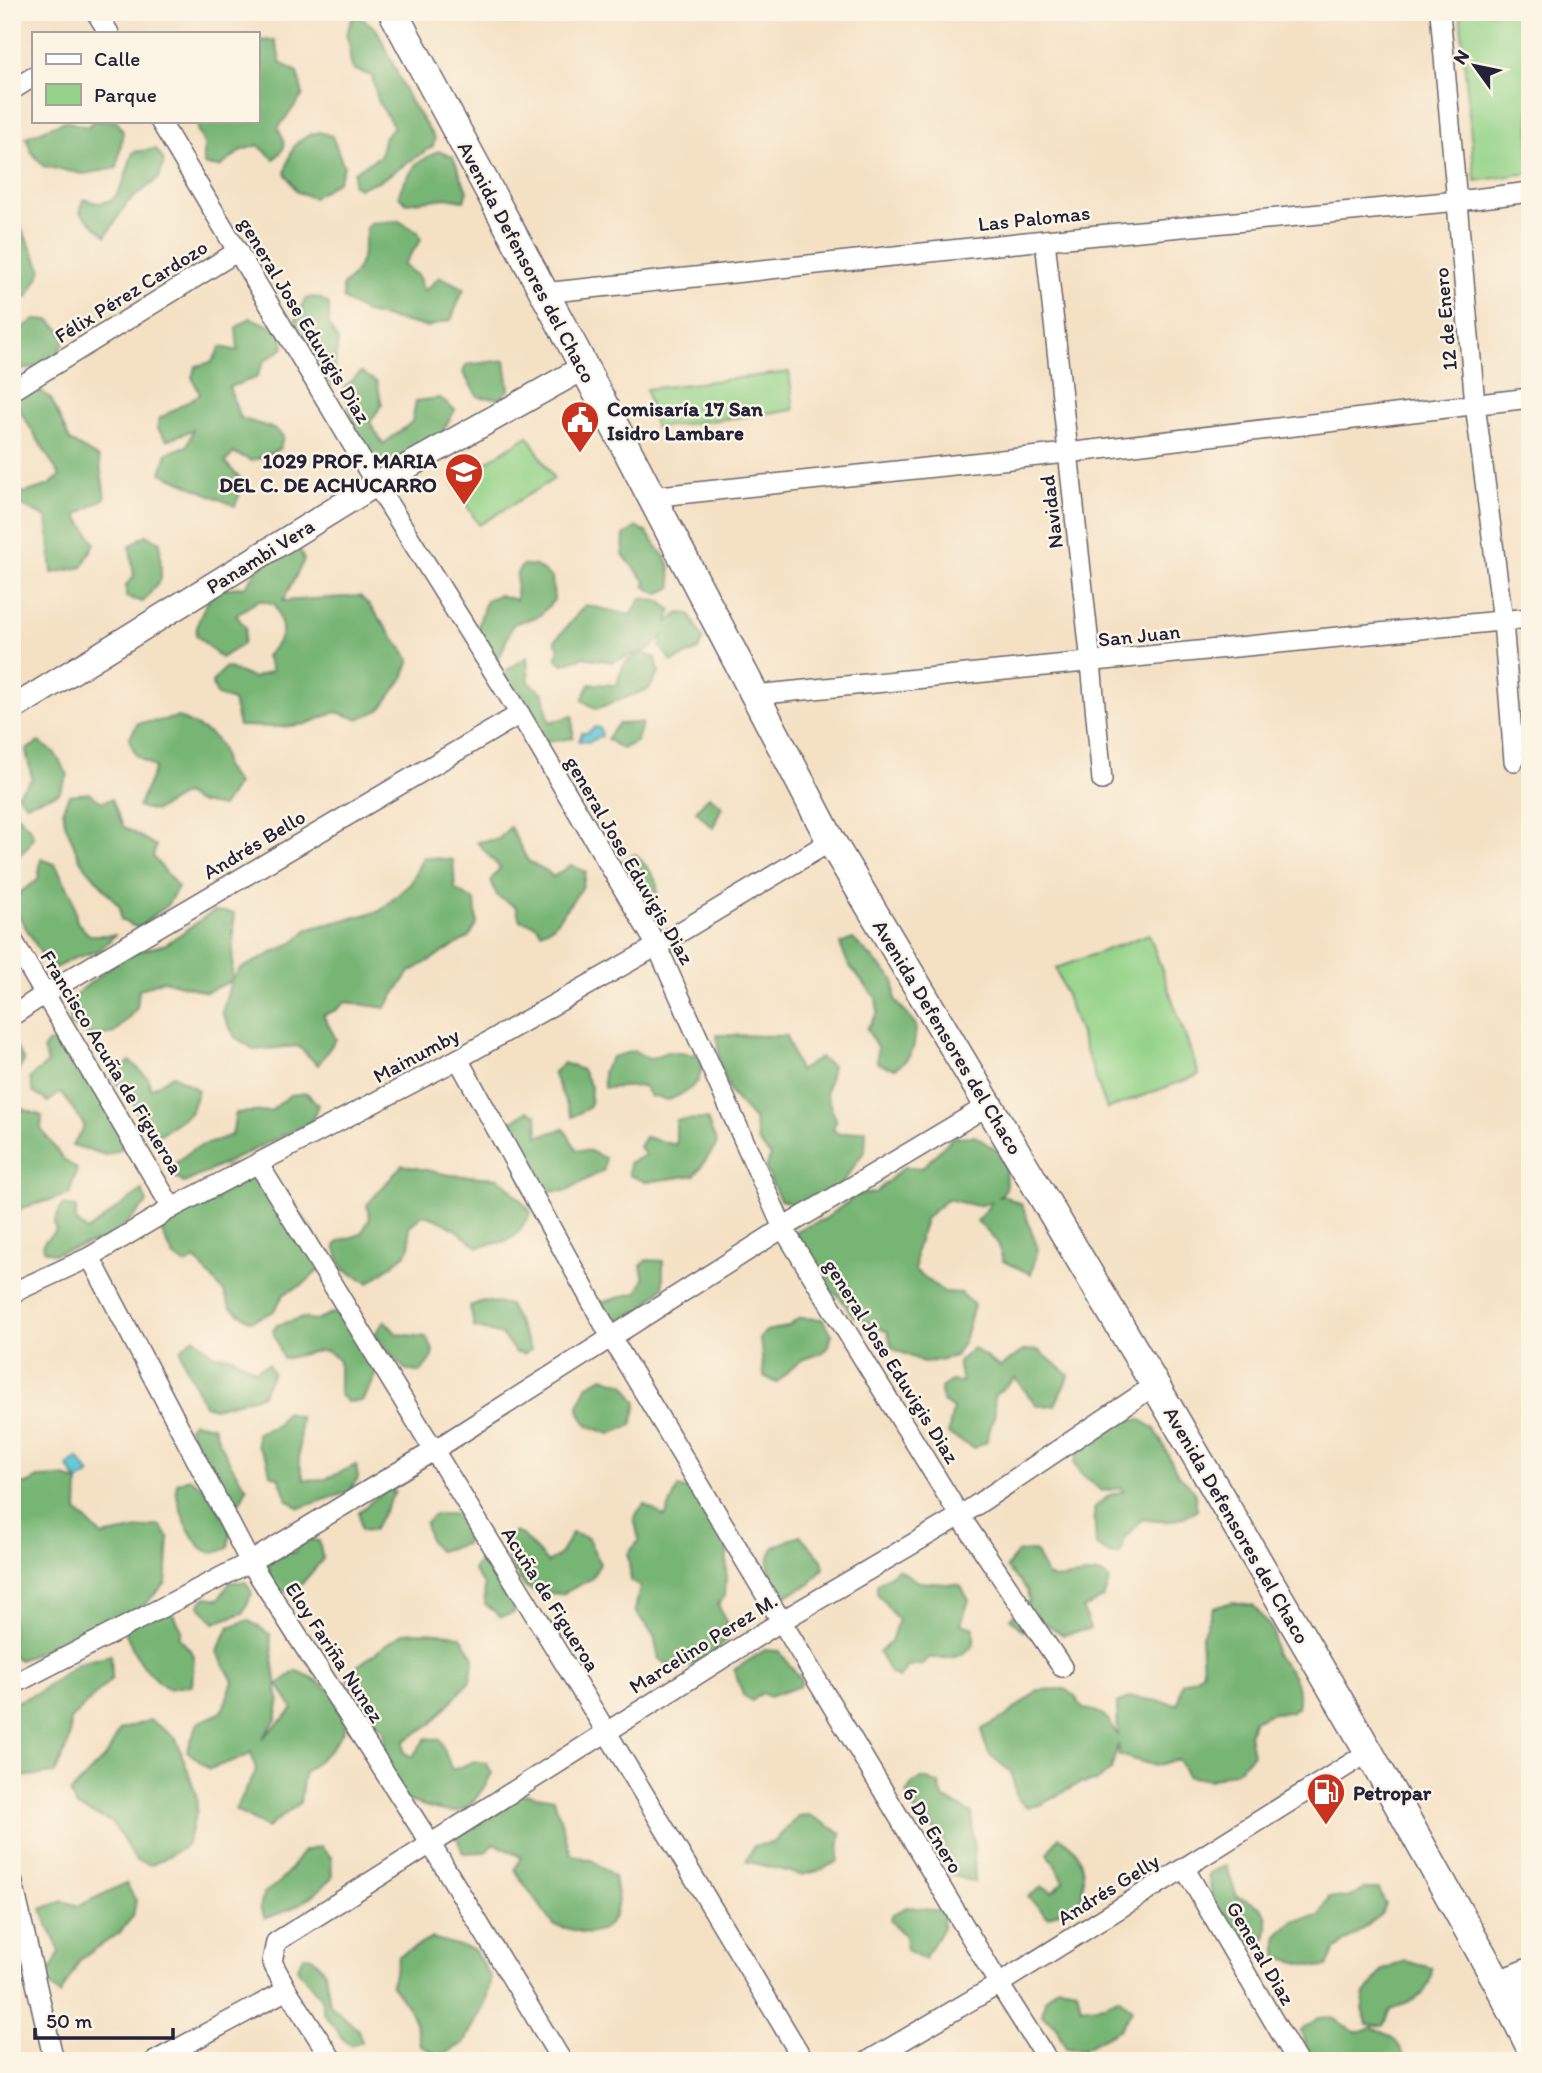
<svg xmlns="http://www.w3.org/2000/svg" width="1542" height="2073" font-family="Itim,sans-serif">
<rect width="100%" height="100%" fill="#fcf5e5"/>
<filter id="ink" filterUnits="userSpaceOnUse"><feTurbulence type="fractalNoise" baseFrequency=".0143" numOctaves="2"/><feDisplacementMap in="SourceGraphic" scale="14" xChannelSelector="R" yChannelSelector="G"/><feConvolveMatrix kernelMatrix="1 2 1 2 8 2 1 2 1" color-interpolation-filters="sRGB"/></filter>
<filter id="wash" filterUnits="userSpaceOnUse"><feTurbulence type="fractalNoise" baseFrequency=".00686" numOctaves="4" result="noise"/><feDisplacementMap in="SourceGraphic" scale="28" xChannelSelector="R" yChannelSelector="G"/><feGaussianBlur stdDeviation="1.57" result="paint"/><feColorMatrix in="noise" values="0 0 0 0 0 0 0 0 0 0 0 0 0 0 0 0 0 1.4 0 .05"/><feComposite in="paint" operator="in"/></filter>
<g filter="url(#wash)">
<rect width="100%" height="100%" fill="#f4e1c4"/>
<g fill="#94d389" stroke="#5b7a62" stroke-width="2">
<path d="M1460,12H1530V173L1475,181Z"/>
<path d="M789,372L794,410L655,428L646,389Z"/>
<path d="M528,436L554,479L479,525L453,483Z"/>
<path d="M1149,934L1199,1075L1107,1109L1056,968Z"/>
</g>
<g fill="#77b575" stroke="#4c6c58" stroke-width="2">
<path d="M355,12L377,30L410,101L435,139L433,146L381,180L359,188L353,185L354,172L380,156L385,136L394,127L378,101L372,76L353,69C346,54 354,50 346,35Z"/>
<path d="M275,40L281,63L297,72L303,95L278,128C286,145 288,146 274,159L258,145L242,150L220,167L204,165V144L197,129L200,121H257V41Z"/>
<path d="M65,121L88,127L93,121H117L123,132L117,168L83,174L43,166L31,151L26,137Z"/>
<path d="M319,132L332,136L344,167L338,181L313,198L297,192L285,173C291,149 293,139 319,132Z"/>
<path d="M156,149L164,161L159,178L127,203L106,236L80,212L84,199C121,215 124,178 133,152Z"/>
<path d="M438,151L453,157L467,191L464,201L446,198L407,203L399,196L401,188L416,164Z"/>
<path d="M12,221L18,222L42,270L28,297L12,295Z"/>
<path d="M399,221L418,232L421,240L403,265L418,276L424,291L440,277L464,288L451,320L427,327L367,313L344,300L342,286C364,270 363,251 367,226L371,223Z"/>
<path d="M313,297L321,299L329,304V326L338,341L332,385L306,360L293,326L305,299Z"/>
<path d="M250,318L281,330L284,348L264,361L256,378L229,387L240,418L275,429L283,436L280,449L252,461L234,453L225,462L244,483L235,506L161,473L167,453L187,446L193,430L167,440L157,428L159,419L200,394L192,377L196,366L212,362L221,347L238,351L236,328Z"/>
<path d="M35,320H49L62,331L64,343L51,365L12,371V334Z"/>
<path d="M505,360L509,390L501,398L478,397L463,373L466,365Z"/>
<path d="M361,372L377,382L382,405L370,422L383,444L412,422L416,401L440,398L455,410L441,434L383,466L374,465L351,435L353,422L344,388Z"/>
<path d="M31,383L51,399L70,441L99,458L105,498L77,515L95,543L82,567L52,573L47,518L22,506L12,509V486L24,493L49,485L60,476L14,401Z"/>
<path d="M637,527L647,533L669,563L672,587L658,594L644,586L647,583L623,555L624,535Z"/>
<path d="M146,535L160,542L161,579L143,602L126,597V585L134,577L130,546Z"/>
<path d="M298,546L304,560L283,601L360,596L369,605L410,660L403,678L380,710L358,719L336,712L306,724L282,727L239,726L233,701L217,695L212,682L226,667L253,678L272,671L266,656C288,633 284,633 275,604L259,600L236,615L246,628L243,644L221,658L196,635C197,619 206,602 216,590L246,586L267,556Z"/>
<path d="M523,565L536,566L552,578L554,600L539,616L513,624L501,654L494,664L474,640L486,600L499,595L516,600L517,573Z"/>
<path d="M641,598L661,602L671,610L668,622L679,613L690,614L703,639L698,650L672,662L660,647L663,636L650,649L611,662L584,657L563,664L556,658L559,649L555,641L585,605L631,615Z"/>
<path d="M642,653L656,658L659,672L649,689L596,709L582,700L590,684L617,685C622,665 622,662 642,653Z"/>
<path d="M527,657L529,682L544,694L549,722L573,716V738L543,743L503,679L506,671Z"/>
<path d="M178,717C202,730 225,734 224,766L237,784L222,807L196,802L185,794L155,811L138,807L155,768L136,755L129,739L138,723L158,721Z"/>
<path d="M642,723L637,741L622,749L607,739L618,724Z"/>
<path d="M39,742L54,752L68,775L59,793L26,804L17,794L32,779L26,750Z"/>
<path d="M89,793L102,802L112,799L123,826L156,846L153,857L178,887L167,905L138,928L121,920L120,907L80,860L65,823L63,809L69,795Z"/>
<path d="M709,796L722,806L713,828L696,811Z"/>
<path d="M12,810L31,829L33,837L27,848L12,861Z"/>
<path d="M510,827L528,861L547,871L553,877L571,865L586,872L582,888L553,926L541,932L536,925L520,920L516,907L497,896L491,880L500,868L477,842L499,839Z"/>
<path d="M635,854C650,870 667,885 651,908L620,877L624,860Z"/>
<path d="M423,857L453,860L455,889L475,901L477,924L469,937L410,972L385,1008L346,1002L336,1010L323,1015L336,1039L318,1065L298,1046L255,1050L235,1037L222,1013L231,981L206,992L163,980L139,990L137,1008L114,1033L92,1037L69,1025L70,1001L80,991L126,955L166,944L214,911L234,913L232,980L240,969L296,941L308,929L380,911L411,883Z"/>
<path d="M41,859L55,864L72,896L77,922L89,935H115L100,950L72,959L55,968L46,962L16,911V895L38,880Z"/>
<path d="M853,939L894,980L895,1000L916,1025C915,1046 914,1056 896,1068L884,1066L877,1062V1048L867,1028L878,1013L876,998L848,964L840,944Z"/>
<path d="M717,1035L786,1036L799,1071L820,1058L832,1066L826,1093L836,1121L833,1129L838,1134L866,1130L865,1150L842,1184L796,1212L793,1204L780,1200L765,1168L771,1156L758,1142L754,1119L731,1094L720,1063Z"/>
<path d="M12,1040L24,1061L12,1081Z"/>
<path d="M62,1040L76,1066L106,1080L123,1143L120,1150L106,1155L72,1145L82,1131L84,1125L61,1092L48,1102L33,1092L30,1078L48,1063L43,1050L48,1043Z"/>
<path d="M634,1051L649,1059L667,1052L698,1055L703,1064L698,1081L686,1092L669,1100L650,1096L644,1086L604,1088L603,1071L612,1057Z"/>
<path d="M130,1061L148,1078L151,1089L173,1075L198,1090L190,1113L156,1137L139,1121L133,1101L112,1078Z"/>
<path d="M564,1063L582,1070L591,1087L590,1107L572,1117L553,1073Z"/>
<path d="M307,1093L318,1105L312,1120L305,1125L184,1183L174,1176L175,1164L193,1149L232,1135L236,1113L271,1111L290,1095Z"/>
<path d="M12,1105L42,1116L41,1129L64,1160L77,1169L69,1195L21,1208L12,1219Z"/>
<path d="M528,1111L537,1115L538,1136L564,1129L577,1150L590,1151L605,1158L604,1170L566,1191L526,1192L521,1176L525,1161L509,1142L506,1125Z"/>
<path d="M707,1119L717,1144L695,1175L646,1182L629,1175V1163L646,1155L639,1147L645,1137L676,1145V1120Z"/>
<path d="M975,1136L1005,1156L1006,1189L998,1198L1002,1195L1022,1205L1038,1249L1031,1274L1003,1261L998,1243L977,1221L992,1202L977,1206L947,1199L925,1219L916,1251L915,1270L944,1292L961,1293L974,1305L964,1341L955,1356L925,1363L892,1348L888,1332L852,1315L838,1295L816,1285L795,1231L825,1219L857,1195L875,1193L904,1167L922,1168L953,1137Z"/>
<path d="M239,1164L278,1186L297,1207L325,1252L320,1269L304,1284L284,1294L273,1312L251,1321L230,1307L224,1292L195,1259L186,1264L174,1257L161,1231C183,1210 187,1204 217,1201L215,1181L226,1167Z"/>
<path d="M402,1165L450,1175L498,1178L505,1183L531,1212C514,1244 512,1239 478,1247C460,1233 446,1220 423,1215L409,1226L410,1247L405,1255L369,1283L343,1269L335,1246L339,1241L361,1234L370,1218L367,1205Z"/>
<path d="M142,1190L147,1203L113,1237L54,1254L44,1250L43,1243L56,1230L54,1223L62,1205L76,1207V1221L87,1231Z"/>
<path d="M646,1260L663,1261V1287L641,1311L615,1321L599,1316L600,1303L638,1292L644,1279L641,1266Z"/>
<path d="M483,1301L509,1305L531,1349L524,1354L515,1352L502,1335L474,1327L470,1306Z"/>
<path d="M332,1313L351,1319L366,1331L375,1374L373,1382L362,1401L347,1402L339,1394V1361C336,1358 334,1355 330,1353C321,1347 295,1357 283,1359L273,1331L277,1325L301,1318L316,1320Z"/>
<path d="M799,1318L822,1319L832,1334C826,1362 813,1351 799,1362C791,1368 784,1376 777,1383L764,1376L760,1338L766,1331L787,1327Z"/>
<path d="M385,1321L397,1334L426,1337L433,1350L432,1357L420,1373L405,1369L373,1336Z"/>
<path d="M194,1337L214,1355L231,1356L255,1370L268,1364L273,1373L261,1396L214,1408L204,1405L183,1360L181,1349Z"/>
<path d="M973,1348L1000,1367L1023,1351L1038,1350L1069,1375L1055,1405L1037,1406L1015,1378L994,1396L995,1413L986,1442L974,1448L948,1434L953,1409L942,1401L941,1388L951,1381L962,1382L958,1362Z"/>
<path d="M603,1377L624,1384L637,1403L632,1425L610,1434C591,1427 584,1428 578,1406L588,1385Z"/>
<path d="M285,1412L300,1417L299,1461L304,1480L326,1479L356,1465L358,1478L349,1492L299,1508L287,1499L279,1478L270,1474L267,1459L257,1446V1433L277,1425Z"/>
<path d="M1113,1419L1141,1420L1155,1429L1177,1473L1194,1490L1197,1509C1180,1523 1164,1523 1142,1519L1125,1539L1120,1554L1112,1555L1096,1546L1094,1508L1110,1495L1124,1491L1120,1488L1102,1491L1081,1474L1074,1464C1080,1443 1094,1429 1113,1419Z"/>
<path d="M193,1422L213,1426C222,1449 232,1469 247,1488L239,1504L221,1496L188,1427Z"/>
<path d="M65,1477L78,1482L77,1511L102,1536L160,1525L169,1538L166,1583L144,1605L20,1660L12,1656V1484H27L38,1478Z"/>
<path d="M189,1478L205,1489L231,1529L228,1548C221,1551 213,1555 207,1551C191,1544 173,1498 177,1483Z"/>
<path d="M678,1487L695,1492L728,1529L725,1596L718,1604L731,1633L709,1661L676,1669L659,1659L654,1636L635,1611L640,1586L631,1581L628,1554L639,1540L634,1517L644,1504L665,1517Z"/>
<path d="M385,1490L395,1492L373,1531L361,1530L359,1512Z"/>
<path d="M435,1514H458L468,1528L466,1544L438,1551L430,1541L425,1524Z"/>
<path d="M515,1532L522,1535L548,1563L561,1553L572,1533L588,1538L600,1564L591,1579L562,1594L536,1592L524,1586L509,1562L507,1539Z"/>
<path d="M800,1535L822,1560L824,1567L809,1585L787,1595L774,1590L768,1562L774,1547Z"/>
<path d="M304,1539L319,1541L323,1559L294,1593L279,1592L273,1585L267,1558L278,1548L294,1553Z"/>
<path d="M486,1550L519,1594L514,1613L501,1617L485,1604L484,1585L473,1570Z"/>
<path d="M1035,1551L1047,1576L1055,1579L1100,1573L1110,1580L1103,1598L1083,1609L1090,1629L1063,1635L1045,1623L1023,1631L1010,1618L1029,1601L1027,1590L1007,1568L1017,1552Z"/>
<path d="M898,1569L919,1582L960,1585L969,1600L961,1624L974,1628V1644C959,1661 950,1658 929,1658L922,1664L908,1666L899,1678L891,1674L879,1653L891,1641L898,1620L877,1593V1585Z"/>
<path d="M230,1582H246L252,1593L243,1613L214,1623L199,1605L206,1597L219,1599Z"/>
<path d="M1232,1602L1253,1605L1273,1631L1275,1655C1291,1671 1302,1682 1297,1707L1290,1712L1273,1713L1253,1721L1249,1735L1253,1754L1237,1771L1209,1780L1187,1776L1178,1759L1155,1766L1119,1755L1118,1744L1111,1770L1097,1781L1080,1783L1040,1805L1027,1807L1017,1799L1011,1772L989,1754L983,1738L982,1729L1005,1717L1038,1690L1065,1689L1075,1697L1083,1709C1104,1710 1110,1720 1118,1737L1117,1703L1131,1697L1178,1704L1182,1683L1195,1678L1203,1671L1201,1638L1213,1608Z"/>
<path d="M169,1607L182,1630L179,1637L194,1655L192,1685L168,1689C142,1668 136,1659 123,1627Z"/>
<path d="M248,1620L270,1634L279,1704L276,1719L262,1739L293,1709L278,1684L296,1671L311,1677L335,1694L343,1714L344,1730L330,1750L304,1773L300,1803L267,1828L235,1810L256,1771L251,1752L247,1756L209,1769L187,1751L198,1723L222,1712L233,1681L217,1652L229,1627Z"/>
<path d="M426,1632L451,1634L461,1637L474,1657L470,1681L432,1723L404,1741V1753L412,1757L426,1738L440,1740L452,1770L475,1761L486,1763L492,1773C486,1785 473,1806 460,1811C447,1815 419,1804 405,1800L385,1761L384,1729L371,1720L361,1694L349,1685L348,1675L356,1667L403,1633Z"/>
<path d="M765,1650L779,1651L801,1680L800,1686L769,1697L762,1693L752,1701L743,1695L734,1670Z"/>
<path d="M111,1655L112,1678L71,1719L69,1742L55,1773L12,1778V1704L39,1692L79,1663Z"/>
<path d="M150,1720L176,1738L196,1794L197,1810L186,1846L152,1865L136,1861L112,1822L77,1807L70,1793L107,1755L120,1730Z"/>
<path d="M921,1779H928L939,1784L943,1798L972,1813L975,1882L951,1875L944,1840L909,1804L907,1792L913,1783Z"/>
<path d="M525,1794L554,1799L571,1854L593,1861L614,1876L618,1902L614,1917L606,1928L589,1934L554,1925L520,1878L515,1869L521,1857L494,1843L486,1852L463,1853L456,1835Z"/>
<path d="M809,1815L841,1833L838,1861L819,1871L801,1875L746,1861L754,1846L773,1843L798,1816Z"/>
<path d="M1059,1837C1084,1850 1087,1877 1080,1902L1048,1917L1028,1897L1042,1887L1053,1892L1064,1881L1048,1853Z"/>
<path d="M320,1847L331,1857L332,1878C313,1898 292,1911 265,1918L260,1908L264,1893L280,1882L304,1851Z"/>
<path d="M1226,1865L1237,1897C1273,1907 1271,1920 1261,1952L1222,1918L1214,1904L1208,1874Z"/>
<path d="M126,1883L136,1901L133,1916L120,1932L80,1960L60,1995L45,1981L60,1952L41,1909L63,1901L79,1906Z"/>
<path d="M1364,1889H1379L1385,1903L1381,1915L1335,1950L1327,1966L1316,1967L1277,1957V1936L1293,1921L1320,1916L1329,1897L1348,1898Z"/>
<path d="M907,1907L944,1911L943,1928L924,1959L907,1950L905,1936L890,1920L893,1914Z"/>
<path d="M432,1938L474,1950L491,1978L485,2004L464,2043L440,2056L420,2045C416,2016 408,2006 391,1984L399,1956Z"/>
<path d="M304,1956L312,1957L325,1972L330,2004L358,2030L362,2042L352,2045L342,2038L324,2013L321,1998L297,1969Z"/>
<path d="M1405,1961L1432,1968C1430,1996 1415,2000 1391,2010L1384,2026L1368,2024L1362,2010L1365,1994L1383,1970Z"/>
<path d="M1058,1986L1077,1989L1081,2008L1105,2005L1119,1997L1132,2010L1120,2029L1082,2050L1066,2048L1055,2025L1042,2015L1045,2000Z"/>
<path d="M1318,2018C1322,2018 1326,2017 1330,2018C1348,2022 1351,2041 1372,2027C1391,2036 1400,2039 1404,2061H1313L1307,2051L1301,2031Z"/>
</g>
<g fill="#57c3d1" stroke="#3c7286" stroke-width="2">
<path d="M595,727L600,728L602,736L589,742L579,741L582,733H587Z"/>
<path d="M78,1458L90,1474L78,1482L67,1466Z"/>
</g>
</g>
<g filter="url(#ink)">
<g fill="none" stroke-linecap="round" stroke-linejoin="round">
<g stroke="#6c656b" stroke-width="22">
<g id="minor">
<path d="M96,12L109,33"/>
<path d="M1440,12L1475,404L1503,621L1514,761"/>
<path d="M12,90L33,77"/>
<path d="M160,121L376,484L520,714L657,946L783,1228L960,1516L1062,1667"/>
<path d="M1045,240L1091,663L1102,780"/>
<path d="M543,293L1045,240L1458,201L1530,192"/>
<path d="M12,391L238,251"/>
<path d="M650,497L1067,453L1530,398"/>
<path d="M754,695L1530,618"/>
<path d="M12,939L172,1208"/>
<path d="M12,1016L46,993L520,714"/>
<path d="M458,1059L611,1337L999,1984L1048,2061"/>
<path d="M258,1163L606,1731L804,2061"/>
<path d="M90,1257L250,1562L430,1843L562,2061"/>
<path d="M12,1293L90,1257L172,1208L458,1059L657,946L831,841"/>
<path d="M12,1685L250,1562L433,1451L783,1228L989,1105"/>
<path d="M1185,1869L1297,2061"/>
<path d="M12,1879L54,2061"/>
<path d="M155,2061L287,1990"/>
<path d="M333,2061L287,1990L272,1962L276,1942L780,1622L960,1516L1155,1385"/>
<path d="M868,2061L999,1984L1369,1752"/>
</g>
</g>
<g stroke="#6c656b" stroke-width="27">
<g id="tertiary">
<path d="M12,709L376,484L583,368"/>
<path d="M1498,1983L1530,1970"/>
<path d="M1506,2001L1530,1992"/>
</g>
</g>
<g stroke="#6c656b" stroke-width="31">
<path id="secondary" d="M393,12L575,350L831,841L1155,1385L1369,1752L1498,1983L1530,2046"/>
</g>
<use href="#minor" stroke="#fff" stroke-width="19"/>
<use href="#tertiary" stroke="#fff" stroke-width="24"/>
<use href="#secondary" stroke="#fff" stroke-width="28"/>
</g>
</g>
<defs>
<g id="civic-pin" transform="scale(2.0125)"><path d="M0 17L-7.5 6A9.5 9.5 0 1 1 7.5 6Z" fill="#c8321e" stroke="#fcf5e5"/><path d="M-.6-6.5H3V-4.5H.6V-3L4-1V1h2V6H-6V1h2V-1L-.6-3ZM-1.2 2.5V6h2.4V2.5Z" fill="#fff"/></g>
<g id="school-pin" transform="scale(2.0125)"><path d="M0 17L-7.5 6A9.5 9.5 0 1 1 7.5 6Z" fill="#c8321e" stroke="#fcf5e5"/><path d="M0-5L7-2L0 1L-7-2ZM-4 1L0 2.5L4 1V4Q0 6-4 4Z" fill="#fff"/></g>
<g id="fuel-pin" transform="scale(2.0125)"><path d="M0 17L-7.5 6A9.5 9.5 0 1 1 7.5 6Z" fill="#c8321e" stroke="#fcf5e5"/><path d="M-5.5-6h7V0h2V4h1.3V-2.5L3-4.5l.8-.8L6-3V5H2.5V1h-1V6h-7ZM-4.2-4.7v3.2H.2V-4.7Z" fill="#fff"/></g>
</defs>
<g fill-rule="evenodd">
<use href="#civic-pin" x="580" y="420"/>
<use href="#school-pin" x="464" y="472"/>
<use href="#fuel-pin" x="1326" y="1792"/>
</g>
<g text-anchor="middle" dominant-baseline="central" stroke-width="5" stroke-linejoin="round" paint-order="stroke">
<g font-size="21" fill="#22223b" stroke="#fcf5e5">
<text transform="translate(1034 218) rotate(-6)">Las Palomas</text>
<text transform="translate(527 262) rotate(62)">Avenida Defensores del Chaco</text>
<text transform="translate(131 291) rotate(-32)">Félix Pérez Cardozo</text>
<text transform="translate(1445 319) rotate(-95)">12 de Enero</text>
<text transform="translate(305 320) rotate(59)">general Jose Eduvigis Diaz</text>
<text transform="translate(1051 512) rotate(-97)">Navidad</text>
<text transform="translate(260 556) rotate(-32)">Panambi Vera</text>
<text transform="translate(1139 635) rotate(-6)">San Juan</text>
<text transform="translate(254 844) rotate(-31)">Andrés Bello</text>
<text transform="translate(630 860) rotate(60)">general Jose Eduvigis Diaz</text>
<text transform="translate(948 1037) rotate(59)">Avenida Defensores del Chaco</text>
<text transform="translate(416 1055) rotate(-28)">Mainumby</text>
<text transform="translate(112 1062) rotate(59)">Francisco Acuña de Figueroa</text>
<text transform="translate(892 1361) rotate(58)">general Jose Eduvigis Diaz</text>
<text transform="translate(1237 1525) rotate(60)">Avenida Defensores del Chaco</text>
<text transform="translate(551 1599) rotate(58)">Acuña de Figueroa</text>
<text transform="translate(703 1643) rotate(-32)">Marcelino Perez M.</text>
<text transform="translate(335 1652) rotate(57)">Eloy Fariña Nunez</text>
<text transform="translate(933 1830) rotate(59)">6 De Enero</text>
<text transform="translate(1108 1889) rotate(-32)">Andrés Gelly</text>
<text transform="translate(1261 1953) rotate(60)">General Diaz</text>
</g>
<g font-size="21" font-weight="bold" fill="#22223b" stroke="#fcf5e5" text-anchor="start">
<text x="607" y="408">Comisaría 17 San<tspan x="607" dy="24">Isidro Lambare</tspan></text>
<text x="437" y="460" text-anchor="end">1029 PROF. MARIA<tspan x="437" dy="24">DEL C. DE ACHUCARRO</tspan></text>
<text x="1353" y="1792">Petropar</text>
</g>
</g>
<rect width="1542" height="2073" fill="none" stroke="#fcf5e5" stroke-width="42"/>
<rect x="32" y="32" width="228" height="91" fill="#fcf5e5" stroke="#a5a1a1" stroke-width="2"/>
<rect x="46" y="54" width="35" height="10" fill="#ffffff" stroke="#a5a1a1" stroke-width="2"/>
<text x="94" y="66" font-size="21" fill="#22223b">Calle</text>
<rect x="46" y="84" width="35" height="21" fill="#94d389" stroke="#a5a1a1" stroke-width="2"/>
<text x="94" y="102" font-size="21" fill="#22223b">Parque</text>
<g transform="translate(1475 66) rotate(303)" stroke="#fcf5e5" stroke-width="5" paint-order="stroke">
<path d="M0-5L12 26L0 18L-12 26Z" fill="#22223b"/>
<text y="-10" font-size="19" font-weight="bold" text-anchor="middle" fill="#22223b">N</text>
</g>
<path d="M35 2028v10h138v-10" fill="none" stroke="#22223b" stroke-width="3.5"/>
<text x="46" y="2028" font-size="21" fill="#22223b" stroke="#fcf5e5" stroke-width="5" paint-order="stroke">50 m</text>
</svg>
